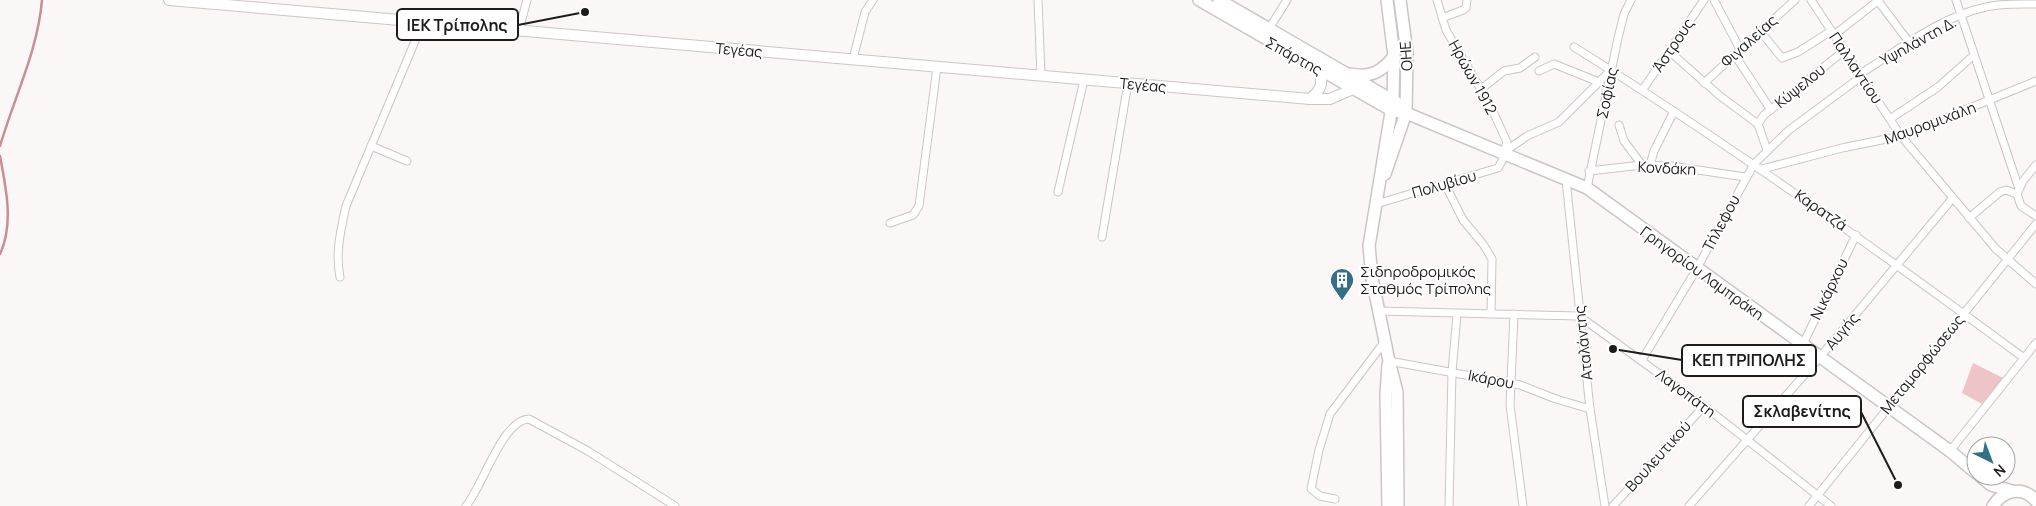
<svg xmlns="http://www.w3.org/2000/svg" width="2036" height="506" font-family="Manrope,sans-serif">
<rect width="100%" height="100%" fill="#fbf7f7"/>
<path fill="#eec5c7" d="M1973,363L2003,378L1982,404L1962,393Z"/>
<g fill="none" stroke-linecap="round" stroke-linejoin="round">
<g stroke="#c78f92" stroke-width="2.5">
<path d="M0,146C14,98 38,50 42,0"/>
<path d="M0,156C6,188 14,224 0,254"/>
</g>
<g stroke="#cac6c6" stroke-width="9">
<g id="street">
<path d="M1038,0L1041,76"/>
<path d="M1714,0L1740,49"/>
<path d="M1811,0L1901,136L1996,249L2036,284"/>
<path d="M1956,0L2019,189"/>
<path d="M1878,1L1909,42"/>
<path d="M1442,18L1463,10L1466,8L1467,0"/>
<path d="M519,30L527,0"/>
<path d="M1760,31L1782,58L1798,52L1831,31"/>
<path d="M1267,32L1287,0"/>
<path d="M1834,35L1879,0"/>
<path d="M1574,47C1729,144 1877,250 2024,358"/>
<path d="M1669,51L1720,96L1758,124L1767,150"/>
<path d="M1734,54L1771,110"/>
<path d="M853,59L865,12L873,0"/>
<path d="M1539,71L1554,64L1599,82"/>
<path d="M1860,74C1900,49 1940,17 1986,7C2002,3 2020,4 2036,4"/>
<path d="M1704,83L1795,0"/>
<path d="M1481,89L1504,71L1520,68L1535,57"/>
<path d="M1643,89L1704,0"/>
<path d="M1890,119L1938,87L1974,55"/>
<path d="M1758,124L1764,115L1845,50"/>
<path d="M1619,125L1624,141L1642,165"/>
<path d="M371,146L407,161"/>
<path d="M1504,152L1527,136L1559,122L1611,70"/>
<path d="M1650,165L1654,151L1674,111"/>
<path d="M2036,165L2023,181L2017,194L2021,206L2036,216"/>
<path d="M1762,169L1842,148L1901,136L2036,81"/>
<path d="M1589,171L1642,165L1671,166L1745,177"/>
<path d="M1566,180L1590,409L1605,506"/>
<path d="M1445,184L1463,220L1483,244L1492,259L1491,314"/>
<path d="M1587,188L1618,38L1624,14L1631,0"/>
<path d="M1058,192L1084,80"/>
<path d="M1376,204L1498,168L1502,161L1507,142L1491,107L1446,30L1437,0"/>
<path d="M1969,218L2000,192L2006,190L2017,194"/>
<path d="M890,223L913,215L919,206L937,67"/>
<path d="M1102,237L1128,83"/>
<path d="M340,277C335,253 341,229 346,206L423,22"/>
<path d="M1378,311L1579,316L1704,406L1831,506"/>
<path d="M1514,314L1510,405L1523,506"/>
<path d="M1803,344L1856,235"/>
<path d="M1642,360L1696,270L1754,164L1789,130L1862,76"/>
<path d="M1389,361L1520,385L1556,399L1590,409"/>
<path d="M1950,451L2036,343"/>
<path d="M1335,499L1320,496L1311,489L1319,450L1330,414L1385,341"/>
<path d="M466,506C483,486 502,420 529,419L588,451L675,506"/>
<path d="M1449,506L1452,372L1457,314"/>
<path d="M1613,506L1704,406"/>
<path d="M1689,506L1820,357L1952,199"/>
<path d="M1809,506L2036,224"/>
</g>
</g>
<g stroke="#cac6c6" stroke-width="12">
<g id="secondary">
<path d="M169,0L1310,99H1330L1353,89"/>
<path d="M1310,99C1321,90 1323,85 1320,71"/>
</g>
</g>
<g stroke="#cac6c6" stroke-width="14">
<g id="primary">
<path d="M1199,0L1391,110L1406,113L1587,188L1950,451L1976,473"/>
<path d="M1219,0L1399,104"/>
<path d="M1387,0L1394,56L1393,100L1369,246L1372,278L1389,361L1397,392L1398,506"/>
<path d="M1351,74C1370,78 1382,72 1394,56"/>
<path d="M1385,174L1406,113L1407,53L1400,0"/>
<path d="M1980,476L1991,485L2012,491"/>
<path d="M1388,506L1386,394L1388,365"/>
<path d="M1993,506C2003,490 2023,485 2036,501"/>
</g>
</g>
<use href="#street" stroke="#fff" stroke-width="7"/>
<use href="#secondary" stroke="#fff" stroke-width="10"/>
<use href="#primary" stroke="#fff" stroke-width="11"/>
</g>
<defs>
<g id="building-pin" transform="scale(1.25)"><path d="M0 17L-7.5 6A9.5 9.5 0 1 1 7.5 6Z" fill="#337087" stroke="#fff"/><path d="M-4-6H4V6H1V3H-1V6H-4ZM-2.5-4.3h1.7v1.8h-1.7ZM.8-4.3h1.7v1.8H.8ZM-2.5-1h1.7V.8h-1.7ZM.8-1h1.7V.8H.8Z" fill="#fff"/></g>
</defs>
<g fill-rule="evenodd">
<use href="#building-pin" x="1342" y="280"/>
</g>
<g text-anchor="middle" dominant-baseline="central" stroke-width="4" stroke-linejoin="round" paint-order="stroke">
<g font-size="15" fill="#1d1c1c" stroke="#fff">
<text transform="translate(1749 41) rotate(-42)">Φιγαλείας</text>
<text transform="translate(1918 41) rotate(-29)">Υψηλάντη Δ.</text>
<text transform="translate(1673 45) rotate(-56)">Άστρους</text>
<text transform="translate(739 50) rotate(5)">Τεγέας</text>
<text transform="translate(1294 56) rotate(29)">Σπάρτης</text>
<text transform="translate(1406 56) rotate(-94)">ΟΗΕ</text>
<text transform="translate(1856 68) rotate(56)">Παλλαντίου</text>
<text transform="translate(1473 77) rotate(61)">Ηρώων 1912</text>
<text transform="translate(1143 85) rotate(5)">Τεγέας</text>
<text transform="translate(1800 86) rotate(-39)">Κύψελου</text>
<text transform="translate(1607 93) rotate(-78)">Σοφίας</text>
<text transform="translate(1930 123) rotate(-20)">Μαυρομιχάλη</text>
<text transform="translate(1667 168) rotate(3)">Κονδάκη</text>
<text transform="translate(1444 184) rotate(-16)">Πολυβίου</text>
<text transform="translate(1821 210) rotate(35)">Καρατζά</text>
<text transform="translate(1721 223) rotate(-62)">Τήλεφου</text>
<text transform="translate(1702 273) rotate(36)">Γρηγορίου Λαμπράκη</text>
<text transform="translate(1829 289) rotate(-64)">Νικάρχου</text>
<text transform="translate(1842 331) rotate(-50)">Αυγής</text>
<text transform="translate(1583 343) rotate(-96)">Αταλάντης</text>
<text transform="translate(1922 364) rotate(-51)">Μεταμορφώσεως</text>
<text transform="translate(1491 379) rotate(11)">Ικάρου</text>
<text transform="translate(1686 393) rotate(37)">Λαγοπάτη</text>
<text transform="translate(1658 456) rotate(-48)">Βουλευτικού</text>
</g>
<g font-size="15" fill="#1d1c1c" stroke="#fff" text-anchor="start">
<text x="1360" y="271">Σιδηροδρομικός<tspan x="1360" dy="17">Σταθμός Τρίπολης</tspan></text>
</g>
</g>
<path fill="none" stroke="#1d1c1c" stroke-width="2" d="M585 12L518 25M1613 349L1682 360M1898 485L1861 412"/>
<g fill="#1d1c1c" stroke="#fff" stroke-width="2">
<circle cx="585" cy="12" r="5"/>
<circle cx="1613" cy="349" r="5"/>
<circle cx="1898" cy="485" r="5"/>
</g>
<g fill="#fff" stroke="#1d1c1c" stroke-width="2">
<rect x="397" y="9" width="121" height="31" rx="5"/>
<rect x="1682" y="345" width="134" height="31" rx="5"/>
<rect x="1743" y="396" width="118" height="31" rx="5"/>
</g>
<g font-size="16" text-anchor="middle" font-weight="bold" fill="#1d1c1c">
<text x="457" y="31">ΙΕΚ Τρίπολης</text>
<text x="1749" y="366">ΚΕΠ ΤΡΙΠΟΛΗΣ</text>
<text x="1802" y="417">Σκλαβενίτης</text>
</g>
<g transform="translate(1991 461) rotate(138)"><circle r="24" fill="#ffffff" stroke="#a5a4a4"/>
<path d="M0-4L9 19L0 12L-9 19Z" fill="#337087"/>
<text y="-8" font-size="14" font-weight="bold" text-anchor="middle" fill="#1d1c1c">N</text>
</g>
</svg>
